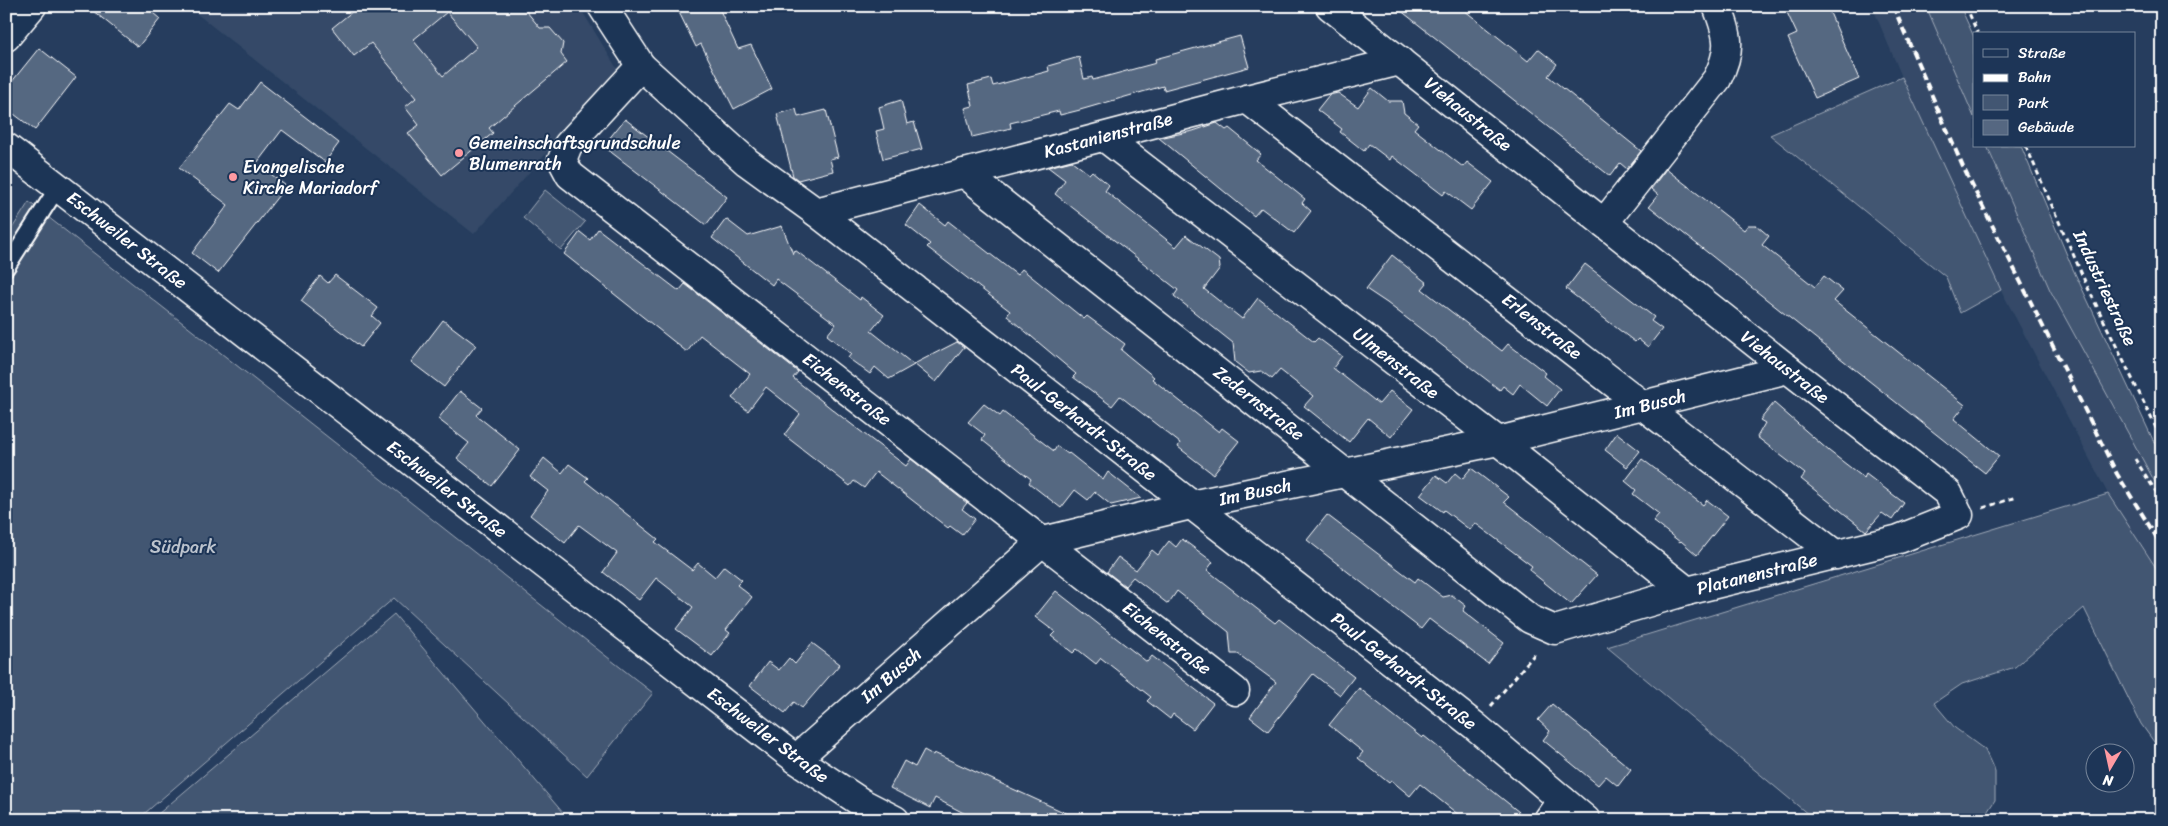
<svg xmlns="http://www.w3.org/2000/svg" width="2168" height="826" font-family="Sriracha,sans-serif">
<rect width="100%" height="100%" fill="#263d5e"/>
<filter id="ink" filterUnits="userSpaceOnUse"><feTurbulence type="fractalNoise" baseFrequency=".02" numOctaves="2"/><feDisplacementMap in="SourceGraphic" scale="10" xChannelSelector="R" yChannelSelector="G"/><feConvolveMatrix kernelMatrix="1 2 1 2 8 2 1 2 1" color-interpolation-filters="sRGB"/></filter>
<g filter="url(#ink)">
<g fill="#344a68">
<path d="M187,6H579L619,72L474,234Z"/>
<path d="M1872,6H1926L1974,117V146H1987L2050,290L2162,495V577L2108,494L2001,290L1902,77Z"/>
</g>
<g fill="#425672" stroke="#a0aab8">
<path d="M1926,6H1960L1974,37V117Z"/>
<path d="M1902,77L2001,290L1960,313L1946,277L1770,135Z"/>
<path d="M1987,146H2021L2072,267L2162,459V495L2050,290Z"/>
<path d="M545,190L585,222L561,250L523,218Z"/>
<path d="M29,202L653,693L587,776L394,598L137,820H6V238Z"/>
<path d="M2108,494L2162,577V753L2141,724L2084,608L2015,667L1962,684L1934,703L1955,728L1985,750L1995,772V800L1982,820H1815L1607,647Z"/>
<path d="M394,614L569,820H151Z"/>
</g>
<g fill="#556781" stroke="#fff" fill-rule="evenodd">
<path d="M87,6H145L160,19L138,47Z"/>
<path d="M359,6H522L540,28H550L563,43L561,54L567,62L489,128L493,133L442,175L408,133L419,125L405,107L416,98L371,43L354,56L332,28ZM447,12L477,47L443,76L413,40Z"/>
<path d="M676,6H718L738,49L751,45L772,89L734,109L701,44L696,47Z"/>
<path d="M1395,6H1459L1528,61L1538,49L1557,64L1548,76L1641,151L1627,169L1620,163L1610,176Z"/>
<path d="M1784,6H1827L1859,79L1815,98L1788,38L1797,34Z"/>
<path d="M1240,36L1249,67L1164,90L1163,86L1080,110L1060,115L1059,111L1010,123L1011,128L972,137L965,108L973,106L968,85L991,79L993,86L1049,71L1048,66L1079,57L1084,79L1092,77L1093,80L1156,63L1155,59Z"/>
<path d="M39,48L76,77L35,130L6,108V89Z"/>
<path d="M260,82L339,143L325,162L282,130L257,163L286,186L218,273L192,253L228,205L179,168L230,104L239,110Z"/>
<path d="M1372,88L1388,101H1402L1404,113L1418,124L1414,129L1463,167L1467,162L1493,182L1471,210L1446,191L1443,195L1392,156L1390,160L1369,144L1364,151L1340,132L1342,129L1317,110L1329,95L1338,93L1358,107Z"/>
<path d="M901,100L907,124L914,122L922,149L883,159L876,131L884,129L879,107Z"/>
<path d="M796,109L798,117L826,110L838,157L830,159L833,171L798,180L793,176L777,114Z"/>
<path d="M625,119L727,197L706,225L603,146Z"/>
<path d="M1217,123L1226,130L1229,128L1261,154L1256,160L1305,199L1302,203L1311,211L1294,233L1261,208L1254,216L1159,138L1193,131Z"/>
<path d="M1072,161L1089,174L1092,171L1109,185L1105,191L1176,247L1186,235L1219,260L1220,268L1204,289L1242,319L1258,298L1314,342L1318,338L1342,356L1333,368L1379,404L1390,391L1413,409L1391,437L1368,418L1349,442L1304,406L1313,396L1280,370L1272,379L1261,371L1249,373L1235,362L1233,343L1174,296L1178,290L1055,194L1065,180L1048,167Z"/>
<path d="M1666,169L1744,230L1748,225H1756L1769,236L1762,245L1815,287L1824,276L1843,291L1834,301L1965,405L1954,419L1999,456L1985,473L1649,206L1658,195L1651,189Z"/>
<path d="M920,205L945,225L948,221L1017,275L1022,269L1084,319L1087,316L1125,344L1121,350L1154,377L1152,379L1219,432L1222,428L1239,441L1213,474L1178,447L1180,443L1120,396L1112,406L1073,377L1076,374L1007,316L1010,311L927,247L930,244L906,225Z"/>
<path d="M726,219L748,236L782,226L793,254L795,250L860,300L861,297L884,315L871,331L914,365L889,379L875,367L870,374L848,358L851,354L827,335L836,324L776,279L772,285L712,238Z"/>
<path d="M598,229L679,291L685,284L798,372L793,378L842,417L906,466L911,459L967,503L962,509L975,519L962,535L950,526L948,528L876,472L864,488L854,481L850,486L784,435L800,414L766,387L748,411L732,398L750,374L700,335L687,352L564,254L580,232L590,240Z"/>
<path d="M1392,255L1427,283L1422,289L1502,351L1508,344L1546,373L1544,376L1560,389L1547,406L1520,384L1513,394L1503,386L1500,390L1387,303L1366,289Z"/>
<path d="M1585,264L1654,317L1651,321L1662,329L1648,347L1638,339L1635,342L1566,289Z"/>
<path d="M335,275L378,308L372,316L380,323L361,347L301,301L320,276L328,283Z"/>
<path d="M443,320L476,345L444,387L411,362Z"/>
<path d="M957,342L964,347L936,382L914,364Z"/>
<path d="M460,391L482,408L476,415L520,450L492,486L457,458L469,443L438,419Z"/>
<path d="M1774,403L1829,451L1864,478L1866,474L1904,503L1892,520L1882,513L1866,531L1801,479L1805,474L1757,437L1765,423L1760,420Z"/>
<path d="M984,404L1000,416L1003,412L1054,451L1057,446L1068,454L1069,453L1103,480L1108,472L1141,498L1111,505L1095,492L1088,500L1075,490L1061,508L1029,483L1031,479L982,440L985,435L968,422Z"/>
<path d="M1617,433L1640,451L1627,467L1605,450Z"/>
<path d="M544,458L562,473L569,464L588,478L585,481L658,539L655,542L692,570L698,563L715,577L724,566L742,580L737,585L752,597L726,630L730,633L712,656L676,629L693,607L656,578L639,600L603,572L617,553L579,525L565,543L530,515L548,491L530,477Z"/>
<path d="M1642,459L1703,505L1707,500L1728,516L1697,555L1681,541L1680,542L1653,521L1659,514L1633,494L1636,490L1625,481Z"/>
<path d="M1471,468L1509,497L1504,502L1597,575L1571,604L1529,570L1532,566L1475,523L1470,530L1444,510L1443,512L1420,495L1436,475L1447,483L1455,473L1462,479Z"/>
<path d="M1327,515L1415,582L1418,578L1443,597L1452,595L1466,606L1463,611L1504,643L1488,664L1429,619L1421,629L1307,540Z"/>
<path d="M1182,539L1213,562L1207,570L1275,623L1279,619L1354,677L1340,695L1313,674L1268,731L1250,717L1276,682L1238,654H1231L1229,632L1177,591L1168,604L1133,577L1125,586L1107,572L1118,557L1136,570L1152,550L1158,555L1169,541L1176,547Z"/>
<path d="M1056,591L1147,662L1152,656L1213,703L1193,729L1173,714L1170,719L1147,701L1151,697L1101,658L1096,664L1077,649L1073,653L1051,636L1055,632L1035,617Z"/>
<path d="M812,643L840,664L802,708L794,702L785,713L750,686L768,662L779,670L789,658L795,664Z"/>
<path d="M1359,688L1422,738L1424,736L1529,820H1465L1420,784L1410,796L1391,780L1389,783L1358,758L1363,752L1329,725Z"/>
<path d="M1552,704L1631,769L1618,786L1606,776L1598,785L1543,740L1550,731L1538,720Z"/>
<path d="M924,750L933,755L934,753L1081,820H977L935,798L930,808L890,788L904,761L915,767Z"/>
</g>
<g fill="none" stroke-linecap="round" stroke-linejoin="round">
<g stroke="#fff" stroke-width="19">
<path id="service" d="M6,268L58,187"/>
</g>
<g stroke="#fff" stroke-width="31">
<g id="minor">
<path d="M602,6L641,66L747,162L816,212L1475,726L1586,820"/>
<path d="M6,37L32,6"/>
<path d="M641,66L568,145L562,160L570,175L1235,691"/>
<path d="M1247,99L1836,555"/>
<path d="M1104,137L1498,441L1687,591"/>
<path d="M964,173L1530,619L1555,630L1687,591L1899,539L1959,515L1948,493L1788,369L1330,6"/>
<path d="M816,212L1247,99L1400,61"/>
<path d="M1604,223L1717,79C1732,49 1729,37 1717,6"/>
<path d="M796,759L1043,541L1191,505L1498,441L1788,369"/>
<path d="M1548,820L1562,800"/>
</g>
</g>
<g stroke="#fff" stroke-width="31">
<path id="tertiary" d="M6,147L796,759L862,803L895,820"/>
</g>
<g stroke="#fff" stroke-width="3" stroke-dasharray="5 4" stroke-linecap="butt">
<path d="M1966,6L1978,34"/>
<path d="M2026,146L2087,286L2162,440"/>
<path d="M2135,459L2162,501"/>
<path d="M1983,508L2016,497"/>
<path d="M1491,706L1537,651"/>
</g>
<use href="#service" stroke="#1d3557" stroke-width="15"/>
<use href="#minor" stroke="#1d3557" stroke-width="28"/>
<use href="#tertiary" stroke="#1d3557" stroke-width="28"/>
<path stroke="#fff" stroke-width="4" stroke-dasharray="8 4" stroke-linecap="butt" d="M1893,6L1963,167L2117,474L2162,546"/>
</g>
</g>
<g fill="#ff9aa2" stroke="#1d3557" stroke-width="2">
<circle cx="459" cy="153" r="5"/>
<circle cx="233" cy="177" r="5"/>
</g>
<g text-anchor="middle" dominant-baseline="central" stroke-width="4" stroke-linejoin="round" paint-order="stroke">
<g font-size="18" fill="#fff" stroke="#1d3557">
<text transform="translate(1468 114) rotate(39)">Viehaustraße</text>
<text transform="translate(1108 135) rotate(-15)">Kastanienstraße</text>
<text transform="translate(127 240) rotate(38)">Eschweiler Straße</text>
<text transform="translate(2105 288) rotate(65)">Industriestraße</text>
<text transform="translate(1542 326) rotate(38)">Erlenstraße</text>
<text transform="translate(1396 363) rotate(38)">Ulmenstraße</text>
<text transform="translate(1785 367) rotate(38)">Viehaustraße</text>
<text transform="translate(847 389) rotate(38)">Eichenstraße</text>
<text transform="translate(1259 403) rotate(38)">Zedernstraße</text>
<text transform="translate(1650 404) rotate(-14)">Im Busch</text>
<text transform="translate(1084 422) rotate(38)">Paul-Gerhardt-Straße</text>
<text transform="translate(447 489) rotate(38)">Eschweiler Straße</text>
<text transform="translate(1255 492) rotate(-12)">Im Busch</text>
<text transform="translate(1757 574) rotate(-14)">Platanenstraße</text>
<text transform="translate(1167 638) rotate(38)">Eichenstraße</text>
<text transform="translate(1404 671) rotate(38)">Paul-Gerhardt-Straße</text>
<text transform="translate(891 675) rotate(-41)">Im Busch</text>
<text transform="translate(768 735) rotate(37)">Eschweiler Straße</text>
</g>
<g font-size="18" fill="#fff" stroke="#1d3557" text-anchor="start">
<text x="469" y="143">Gemeinschaftsgrundschule<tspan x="469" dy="21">Blumenrath</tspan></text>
<text x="243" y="167">Evangelische<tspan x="243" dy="21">Kirche Mariadorf</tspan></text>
</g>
<g font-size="18" fill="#bdc4ce" stroke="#1d3557">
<text x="183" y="547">Südpark</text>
</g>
</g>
<rect width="2168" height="826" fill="none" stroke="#1d3557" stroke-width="25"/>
<rect x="12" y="12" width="2143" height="801" fill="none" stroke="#fff" stroke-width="2" filter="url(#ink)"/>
<rect x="1973" y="32" width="162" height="115" fill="#1d3557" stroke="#77869a"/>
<rect x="1983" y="49" width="25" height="8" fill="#1d3557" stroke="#77869a"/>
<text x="2018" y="58" font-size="15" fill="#ffffff">Straße</text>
<rect x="1983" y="74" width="25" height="8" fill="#ffffff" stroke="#77869a"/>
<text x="2018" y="82" font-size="15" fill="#ffffff">Bahn</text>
<rect x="1983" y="95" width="25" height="15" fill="#425672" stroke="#77869a"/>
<text x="2018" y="108" font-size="15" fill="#ffffff">Park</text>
<rect x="1983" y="120" width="25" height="15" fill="#556781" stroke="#77869a"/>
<text x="2018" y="132" font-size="15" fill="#ffffff">Gebäude</text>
<g transform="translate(2110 768) rotate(189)"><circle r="24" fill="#1d3557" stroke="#77869a"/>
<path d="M0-4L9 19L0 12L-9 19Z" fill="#ff9aa2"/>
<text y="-8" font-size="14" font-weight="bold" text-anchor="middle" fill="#ffffff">N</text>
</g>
</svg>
